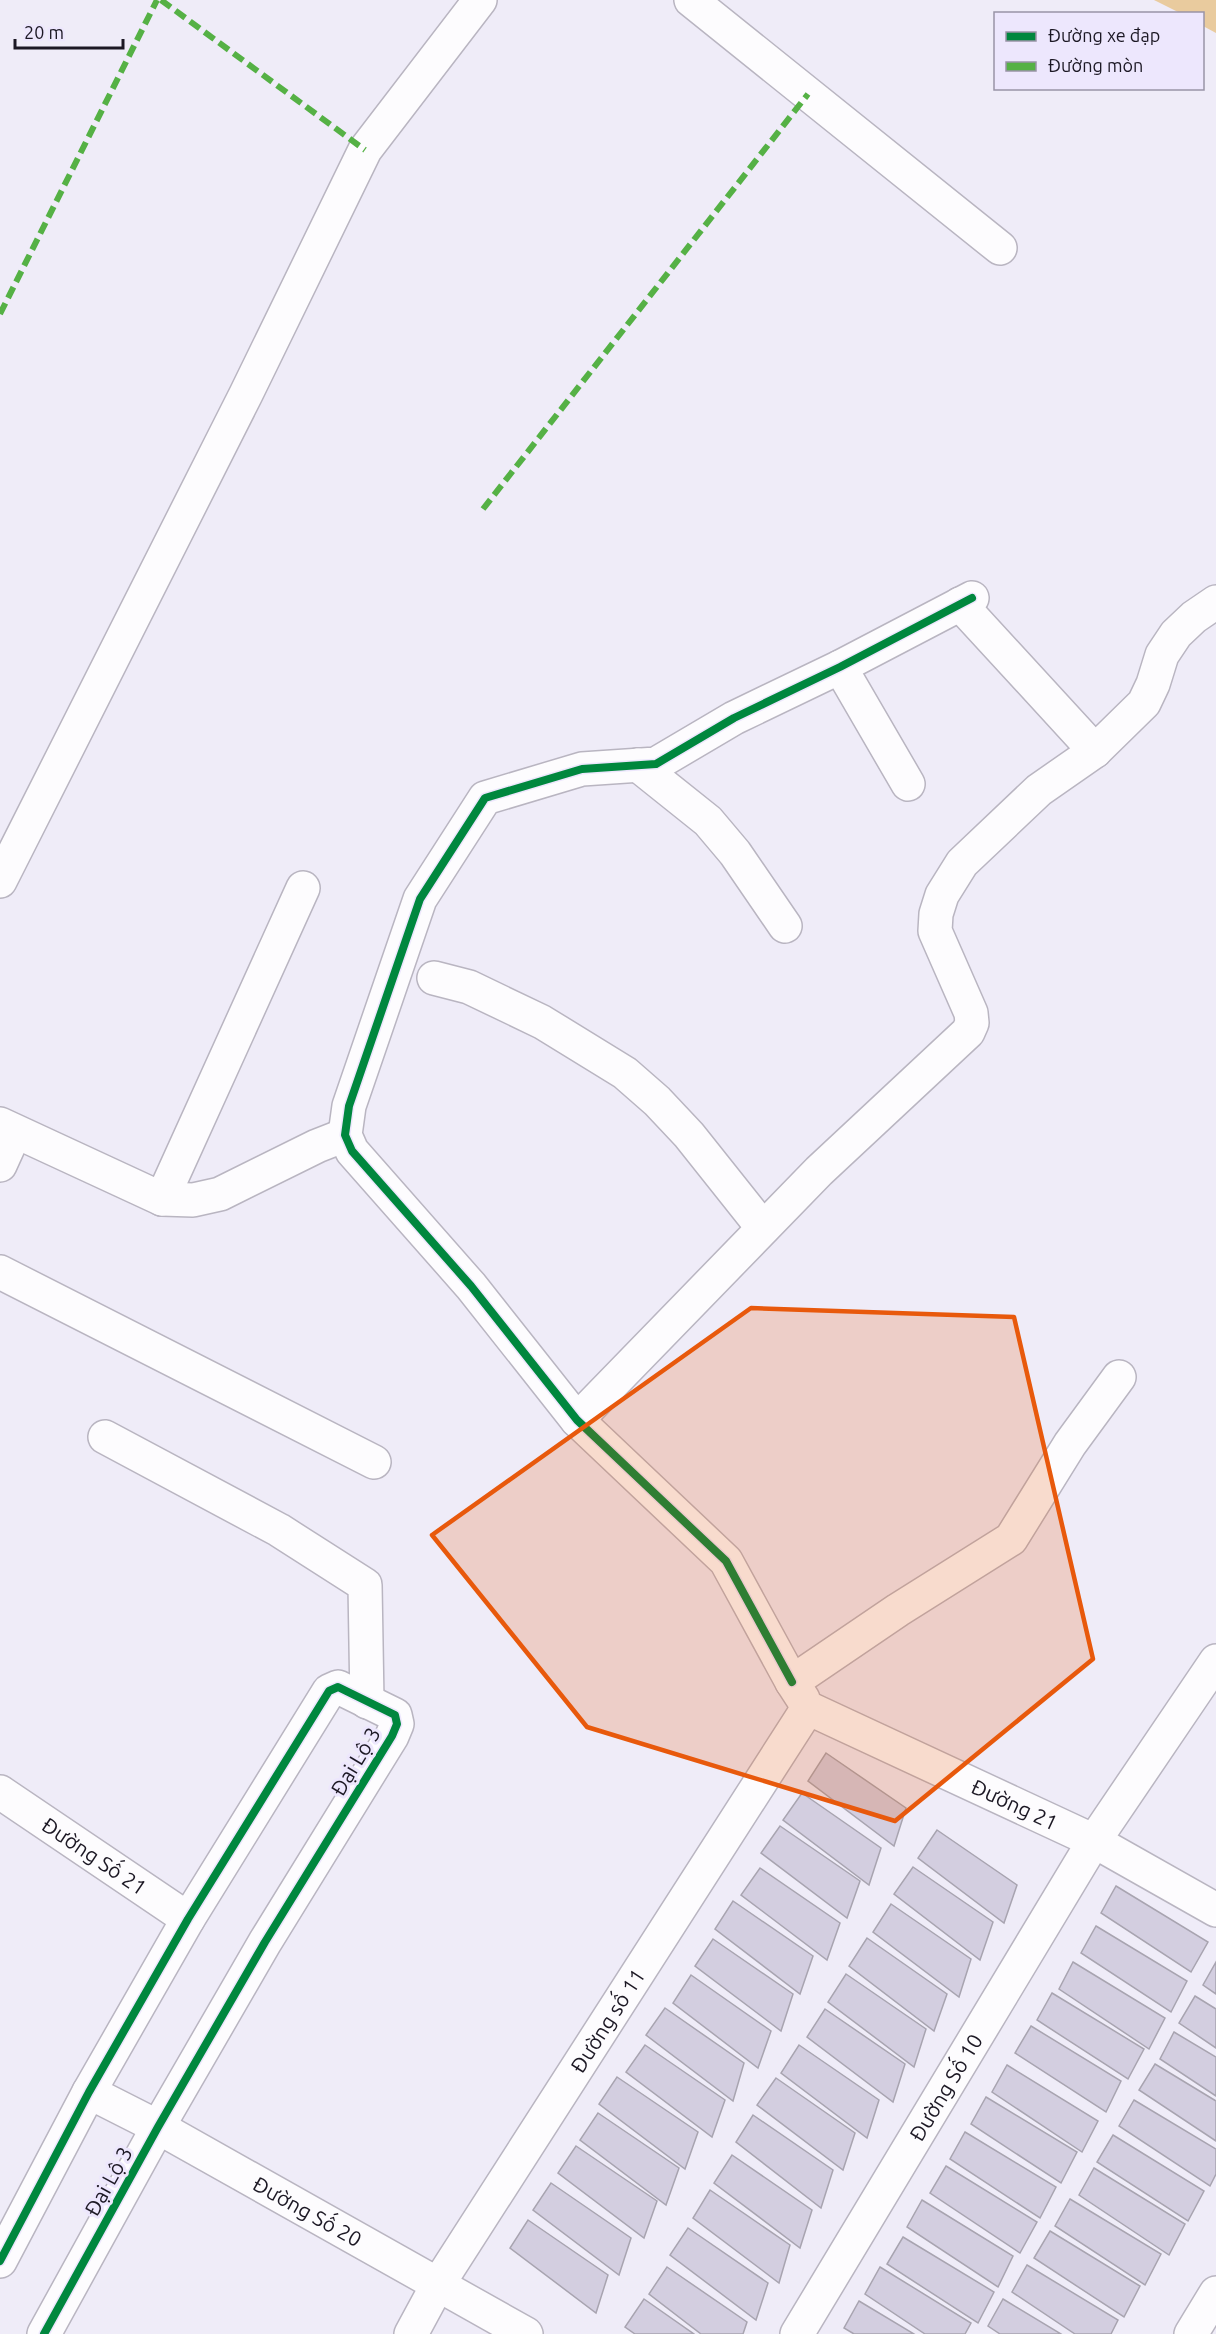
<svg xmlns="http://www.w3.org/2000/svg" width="1216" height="2334" font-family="Ubuntu,sans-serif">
<rect width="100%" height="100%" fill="#efecf8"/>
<path fill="#e9cb9e" d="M1154,0H1216V33L1203,26L1202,14L1180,13Z"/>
<g fill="#d3cee0" stroke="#a8a4b0" stroke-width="1.5">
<path d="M826,1753L906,1808L894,1846L808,1781Z"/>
<path d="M802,1793L881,1848L869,1885L783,1820Z"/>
<path d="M780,1826L860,1881L847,1918L761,1853Z"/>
<path d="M937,1830L1017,1885L1004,1923L918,1858Z"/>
<path d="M913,1867L993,1922L980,1960L894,1894Z"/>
<path d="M760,1868L840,1923L827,1960L741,1895Z"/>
<path d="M1116,1886L1208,1942L1191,1972L1101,1913Z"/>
<path d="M733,1901L813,1956L800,1994L715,1929Z"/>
<path d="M891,1904L971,1959L959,1997L873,1932Z"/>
<path d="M1096,1926L1187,1981L1171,2012L1081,1953Z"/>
<path d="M867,1938L947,1994L934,2031L849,1966Z"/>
<path d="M713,1939L793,1994L781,2031L695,1966Z"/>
<path d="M1073,1962L1165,2018L1149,2049L1059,1989Z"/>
<path d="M1216,1962V1994L1203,1985Z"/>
<path d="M846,1974L926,2029L914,2067L828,2002Z"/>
<path d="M691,1975L771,2031L758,2068L673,2003Z"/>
<path d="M1052,1993L1144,2049L1128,2079L1037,2020Z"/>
<path d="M1195,1996L1216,2009V2048L1179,2023Z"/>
<path d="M665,2008L744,2063L733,2101L646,2035Z"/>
<path d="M825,2009L905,2064L893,2102L807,2037Z"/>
<path d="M1031,2026L1121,2081L1106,2112L1015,2053Z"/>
<path d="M1174,2032L1216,2057V2096L1160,2059Z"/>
<path d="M645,2045L725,2100L712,2137L626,2072Z"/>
<path d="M799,2045L879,2100L867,2138L781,2073Z"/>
<path d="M1155,2064L1216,2101V2141L1139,2090Z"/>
<path d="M1007,2065L1098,2121L1082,2152L992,2092Z"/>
<path d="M617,2077L698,2132L685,2169L599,2104Z"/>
<path d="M776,2078L855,2133L843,2170L757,2105Z"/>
<path d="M986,2097L1077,2152L1061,2183L971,2124Z"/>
<path d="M1134,2100L1216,2149V2174L1210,2186L1119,2126Z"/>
<path d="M598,2113L679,2168L666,2205L580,2140Z"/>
<path d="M753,2115L833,2170L821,2208L736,2142Z"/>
<path d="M965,2132L1056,2187L1040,2218L950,2159Z"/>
<path d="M1113,2135L1204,2191L1188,2221L1097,2162Z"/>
<path d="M576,2146L657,2201L644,2238L558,2173Z"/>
<path d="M732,2155L812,2210L800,2248L714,2183Z"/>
<path d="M946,2166L1037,2222L1020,2253L930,2193Z"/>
<path d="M1094,2168L1185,2224L1169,2255L1079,2195Z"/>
<path d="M551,2183L631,2238L619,2275L533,2210Z"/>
<path d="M710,2190L790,2245L779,2283L693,2218Z"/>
<path d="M1070,2199L1161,2254L1145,2285L1055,2226Z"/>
<path d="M922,2200L1013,2256L998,2287L907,2227Z"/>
<path d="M528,2220L608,2275L596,2313L510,2248Z"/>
<path d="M688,2228L768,2283L756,2320L670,2255Z"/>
<path d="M1050,2231L1140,2286L1124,2317L1034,2258Z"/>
<path d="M903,2237L994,2292L978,2323L887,2264Z"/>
<path d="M1027,2265L1118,2320L1111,2334H1075L1012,2292Z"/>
<path d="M667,2267L747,2322L743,2334H701L649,2294Z"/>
<path d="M880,2267L971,2323L965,2334H925L865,2294Z"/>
<path d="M644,2299L694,2334H635L625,2327Z"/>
<path d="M1003,2299L1061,2334H1000L988,2326Z"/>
<path d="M859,2301L914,2334H854L844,2328Z"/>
</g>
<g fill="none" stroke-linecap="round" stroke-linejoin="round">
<g stroke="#b9b5c1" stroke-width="36">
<g id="minor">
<path d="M691,0L1000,248"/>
<path d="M960,604L1095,751"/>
<path d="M840,667L908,784"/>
<path d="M638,765L708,821L735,853L785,926"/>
<path d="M0,881L246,394L365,150L480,0"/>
<path d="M434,978L469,987L542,1022L625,1073L657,1101L689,1135L763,1228"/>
<path d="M0,1124L162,1199L193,1200L220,1194L317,1146L345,1135"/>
<path d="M0,1165L15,1132"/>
<path d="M162,1199L303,888"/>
<path d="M0,1272L374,1462"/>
<path d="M577,1420L819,1171L968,1032L972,1023L971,1013L935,931L936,914L942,895L962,863L1039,790L1095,751L1144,703L1153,684L1162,655L1176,634L1194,617L1216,602"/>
<path d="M105,1437L279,1530L365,1585L367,1702"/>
<path d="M792,1682L726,1561L577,1420L471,1286L352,1151L345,1135L349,1106L420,899L485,798L582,769L656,764L734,718L840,667L972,598"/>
<path d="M803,1699L792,1682L898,1610L1011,1539L1070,1444L1119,1377"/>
<path id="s1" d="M808,1708L1094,1841L1216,1910"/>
<path id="s2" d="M0,1792L188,1919"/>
<path id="s3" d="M89,2092L158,2127L526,2334"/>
<path d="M0,2261L89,2092L188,1919L329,1691L338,1687L395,1715L397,1724L392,1736L265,1942L158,2127L44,2334"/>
<path id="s4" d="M411,2334L437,2286L808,1708"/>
<path id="s5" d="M797,2334L1094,1841L1216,1661"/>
<path d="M1191,2334L1216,2293"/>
</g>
</g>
<use href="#minor" stroke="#fdfcfe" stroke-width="33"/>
<g stroke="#55b145" stroke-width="6" stroke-dasharray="12 6" stroke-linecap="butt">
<path d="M161,0L365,150"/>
<path d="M0,314L157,0"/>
<path d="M483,509L808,94"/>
</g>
<g stroke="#ede7fd" stroke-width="11">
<g id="cycleway">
<path d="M792,1682L726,1561L577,1420L471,1286L352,1151L345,1135L349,1106L420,899L485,798L582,769L656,764L734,718L840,667L972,598"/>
<path d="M0,2261L89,2092L188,1919L329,1691L338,1687L395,1715L397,1724L392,1736L265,1942L158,2127L44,2334"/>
</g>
</g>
<use href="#cycleway" stroke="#00873e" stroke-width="8"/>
</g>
<path fill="#e8590c" fill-opacity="0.2" stroke="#e8590c" stroke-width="4.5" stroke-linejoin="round" d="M751,1308L1014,1317L1093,1659L895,1821L587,1727L432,1535Z"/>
<g text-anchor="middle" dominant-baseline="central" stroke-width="6" stroke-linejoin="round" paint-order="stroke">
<g font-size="21" fill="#1c1824" stroke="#ede7fd">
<text transform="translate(355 1761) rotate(-59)">Đại Lộ 3</text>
<text stroke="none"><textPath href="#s1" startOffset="228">Đường 21</textPath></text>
<text stroke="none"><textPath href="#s2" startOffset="114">Đường Số 21</textPath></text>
<text stroke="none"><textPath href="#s4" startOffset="370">Đường số 11</textPath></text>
<text stroke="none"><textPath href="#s5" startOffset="288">Đường Số 10</textPath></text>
<text transform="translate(108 2181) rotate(-61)">Đại Lộ 3</text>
<text stroke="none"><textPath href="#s3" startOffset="249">Đường Số 20</textPath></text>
</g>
</g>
<rect x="994" y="12" width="210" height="78" fill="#ede7fd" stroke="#9994a6" stroke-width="1.5"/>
<rect x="1006" y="32" width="30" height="9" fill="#00873e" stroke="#9994a6" stroke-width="1.5"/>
<text x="1048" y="42" font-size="18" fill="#1c1824">Đường xe đạp</text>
<rect x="1006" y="62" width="30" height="9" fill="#55b145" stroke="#9994a6" stroke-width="1.5"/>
<text x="1048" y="72" font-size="18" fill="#1c1824">Đường mòn</text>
<path d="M15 39v9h108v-9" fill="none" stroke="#1c1824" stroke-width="3"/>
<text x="24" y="39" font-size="18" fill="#1c1824" stroke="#ede7fd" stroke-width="4.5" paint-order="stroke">20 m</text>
</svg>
